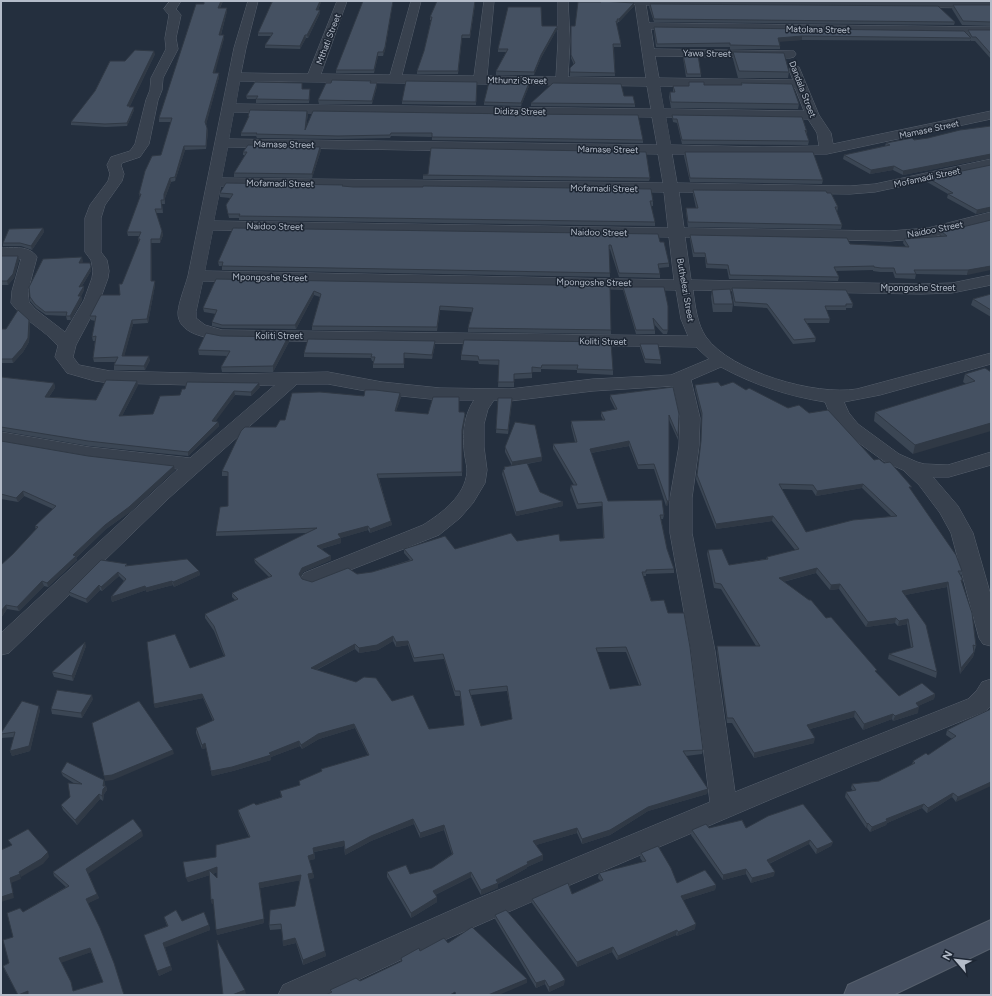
<svg xmlns="http://www.w3.org/2000/svg" width="992" height="996" font-family="Figtree,sans-serif">
	<rect width="100%" height="100%" fill="#242f3e"/>
	<g fill="none" stroke-linecap="round" stroke-linejoin="round">
		<g stroke="#565f6c" stroke-width="1">
			<path id="street" d="M170,1H181L176,9L181,15L176,38L178,49L163,78L162,90L158,100L149,144L140,157L122,163L121,165L124,174L122,181L105,205L101,218V252L107,260L109,271L108,278L100,300L76,345L73,357L79,365L110,371L231,374L328,372L382,382L440,388L510,389L593,379L671,375L709,359L696,347L222,340C207,338 177,334 178,312C179,301 185,287 188,276L234,48L248,1H258L246,48L241,73L308,74L337,1H347L321,74L390,75L411,1H421L402,75L474,76L484,1H494L487,76L556,77L558,41V1H568L570,41L568,77L646,78L635,4H621L616,1L991,2V8L646,5L649,23L991,27V33L651,29L654,49L794,51L796,54L794,57L790,58L655,56L659,78L793,80L789,70L791,67H799L819,115L831,133L833,144L991,111V119L827,154H672L677,183L850,186L875,184L991,159V167L875,192L850,194L679,192L684,228L890,231L928,228L991,212V222L928,238L890,241L685,237L691,280L921,284L952,283L991,275V285L952,293L921,294L693,290C695,305 697,324 706,337C731,372 816,396 857,389L991,353V364L880,395L844,402L849,413L858,424L899,454L917,462L924,464L948,465L991,452V465L949,477H933L958,506L973,533L991,596V646L983,644L979,638L951,533L940,513L919,485L903,470L885,462L844,432L830,414L825,402C788,396 754,385 721,367L691,380L700,418L699,446L692,498V533L715,651L735,792L968,699L977,690L982,682L991,679V706L986,711L774,798L563,888L424,949L326,995H278L283,985L472,901L710,802L691,651L670,533V498L679,446L680,418L673,386L593,391L510,401L494,400L488,409L484,424V447L487,470L485,483L473,503L460,518L439,535L312,585L304,583L301,578L304,573L423,525C442,513 465,496 467,472C467,467 466,462 465,457C462,437 463,417 474,400H440L382,394L328,384H297L169,498L9,653L1,655V633L178,469L89,459L1,444V432L89,447L190,458L275,385L231,386L110,383L95,381L67,373L55,357L58,346C44,329 24,321 11,303L12,291L21,259L1,258V248C14,248 29,245 37,257L28,291L29,302L35,309L65,332L84,300L92,278L93,271L91,260L85,252V218L90,205L108,181L110,174L107,165L111,157L130,151L135,144L146,100L150,90L151,78L166,49L165,38L169,15L164,9ZM240,81L647,86L651,109L236,104ZM660,86L795,88L804,111L664,109ZM234,112L652,117L657,145L229,139ZM666,117L808,119L817,133L819,146L763,147L671,145ZM228,147L658,154L663,183L222,178ZM221,186L664,192L668,228L214,221ZM213,230L669,237L674,280L205,271ZM203,281L676,290L681,319L688,336L222,330L205,325L196,318V312Z"/>
		</g>
		<g stroke="#565f6c" stroke-width="2">
			<polygon id="secondary" points="991,920 991,948 893,995 844,995 848,985"/>
		</g>
		<use href="#street" fill="#38414e" fill-rule="evenodd"/>
		<use href="#secondary" fill="#465061" fill-rule="evenodd"/>
	</g>
	<g fill="#3b4654" fill-rule="evenodd">
		<polygon points="223,1 220,8 227,8 227,11 221,35 224,38 214,73 219,73 219,77 206,124 208,132 206,149 185,150 175,181 171,182 165,198 165,204 162,204 163,213 156,213 163,235 160,243 151,243 152,281 155,285 148,323 133,324 124,356 150,360 145,370 114,370 114,365 115,362 94,362 93,358 95,341 93,341 92,337 95,321 91,320 90,316 120,295 122,284 139,242 138,239 140,236 128,236 127,232 140,197 139,194 161,155 171,122 159,122 159,118 204,4"/>
		<polygon points="393,1 385,50 383,56 378,56 374,73 336,73 336,70"/>
		<polygon points="321,2 318,10 320,10 320,13 308,38 306,38 300,49 265,48 265,45 271,36 258,36 258,33"/>
		<polygon points="634,3 634,6 619,22 618,22 617,24 616,24 621,44 621,47 614,47 615,76 570,76 570,68 574,65 571,58 571,26 575,26"/>
		<polygon points="475,4 470,38 462,38 458,74 417,74 417,71 424,51 431,20 430,20 430,17"/>
		<polygon points="650,4 955,22 954,25 654,22 649,7"/>
		<polygon points="953,5 991,6 991,26 962,25 952,9"/>
		<polygon points="557,26 556,33 556,31 541,58 534,75 496,75 496,71 506,52 498,52 498,49"/>
		<polygon points="654,27 967,34 968,30 991,30 991,59 975,41 971,41 971,40 970,41 802,40 779,41 780,46 780,49 730,49 730,47 656,47 654,31"/>
		<polygon points="733,52 789,72 788,78 738,78 733,59"/>
		<polygon points="155,54 130,106 130,107 134,110 127,126 106,127 71,125 71,122 125,61"/>
		<polygon points="683,55 701,74 701,77 686,77 683,58"/>
		<polygon points="477,82 476,105 402,104 402,101"/>
		<polygon points="689,82 704,85 741,85 741,83 799,104 798,109 671,108 669,97 670,92 673,92 673,86 688,86"/>
		<polygon points="371,83 377,86 372,104 319,104 318,100"/>
		<polygon points="529,86 521,106 484,105 484,102"/>
		<polygon points="302,89 310,93 309,103 256,103 256,99 247,99 246,96"/>
		<polygon points="624,96 635,104 635,107 531,106 531,103"/>
		<polygon points="307,111 308,114 306,127 516,116 643,140 643,143 432,140 432,137 391,136 390,138 338,139 257,138 256,136 241,136 241,133 248,118 248,116"/>
		<polygon points="672,115 802,117 807,132 806,135 809,141 808,145 682,144 677,123 673,122"/>
		<polygon points="990,124 991,124 991,158 903,175 893,170 870,174 843,159 844,155 885,146 886,143 928,138 990,126"/>
		<polygon points="320,147 321,150 312,178 234,177 234,173 245,155 243,155 243,152"/>
		<polygon points="685,152 823,180 822,184 690,182 684,156"/>
		<polygon points="991,165 991,211 976,214 947,198 948,194 927,182 928,178"/>
		<polygon points="423,175 650,178 649,181 423,179"/>
		<polygon points="343,185 343,186 653,201 653,206 651,206 655,222 655,226 239,220 239,218 229,218 226,205 230,198 220,197 220,193"/>
		<polygon points="693,190 827,193 838,207 837,212 842,225 841,229 688,227 686,212 686,208 696,208 693,194"/>
		<polygon points="991,220 967,275 916,274 915,279 895,278 893,272 880,272 873,271 873,270 836,271 839,277 838,281 729,279 727,269 706,268 705,257 693,257 690,239 690,235 850,244 906,247 903,243 904,239 941,236 942,232"/>
		<polygon points="43,228 44,232 32,250 21,246 3,246 3,243"/>
		<polygon points="660,242 669,263 669,267 659,268 660,274 660,278 619,277 610,249 609,249 610,277 222,270 222,266 219,266 218,262"/>
		<polygon points="1,256 18,256 19,260 14,278 8,285 1,285"/>
		<polygon points="83,261 82,263 90,263 91,271 82,286 84,286 84,290 81,296 82,300 71,320 67,320 66,316 46,315 36,308 30,301 30,297"/>
		<polygon points="216,279 610,286 611,334 468,332 468,328 472,312 440,310 437,331 312,330 312,326 320,297 314,295 296,329 222,328 212,326 212,322 216,314 204,312 203,308"/>
		<polygon points="623,287 668,330 667,334 663,334 654,324 655,330 655,334 636,334 623,290"/>
		<polygon points="732,288 853,304 852,308 846,308 846,310 826,310 830,319 829,323 807,323 816,338 815,342 793,344 767,308 734,306 732,292"/>
		<polygon points="712,290 733,304 732,312 713,312 711,297"/>
		<polygon points="991,294 991,317 971,305 973,299"/>
		<polygon points="29,320 30,324 29,342 23,352 13,363 1,363 1,329 6,329"/>
		<polygon points="221,336 289,342 273,372 222,372 221,367 227,356 199,355 198,350"/>
		<polygon points="464,340 613,370 613,375 577,373 577,370 541,369 541,372 532,372 532,378 514,379 514,387 498,387 499,365 479,364 478,361 461,360 461,355"/>
		<polygon points="640,344 661,360 661,364 645,363 640,348"/>
		<polygon points="435,345 432,359 404,358 404,368 373,368 373,361 372,361 371,358 304,357 304,353"/>
		<polygon points="991,372 913,454 874,421 875,412 966,384 963,382 965,374"/>
		<polygon points="1,377 54,383 55,388 49,397 96,400 137,381 138,385 122,416 153,414 180,395 260,387 251,396 235,395 215,421 218,422 219,426 188,456 89,446 1,431"/>
		<path d="M695,385L721,386L746,390L788,408L809,413L874,460L911,490L962,571L961,576L963,580L962,582L976,646L973,657L960,674L947,587L905,595L937,672L936,678L888,659L889,654L911,648L907,624L898,626L895,623L866,627L839,589L830,590L816,573L783,582L826,618L877,673L899,696L935,694L934,699L918,706V713L893,721L892,719L863,730L854,717L810,729L814,743L754,758L732,723H727L717,652V646H756L721,589L714,588L707,554L708,550L729,565L766,559L767,557L795,550L772,521L716,529L696,479L701,445L702,418L695,389ZM862,488L891,516L806,532L782,489L812,490L816,496Z"/>
		<path d="M673,387L678,436V440L669,420L668,505L666,506L654,469H638L629,446L591,453L608,501L664,515L663,519H661L667,549L674,569V573L646,574V576H643L703,750L702,754L686,756L708,789L707,794L648,811L610,835L582,844L577,833L536,845L543,855V860L527,867V868L498,884V888L481,895L471,877L435,895L437,902L411,918L387,877V872L410,874L432,868L452,854L444,830L420,838L414,824L371,841L345,855L344,846L314,852L315,859L309,860L313,873L314,878L309,879L326,956L303,965L296,943L283,946L282,929L270,930L269,925L295,906L300,880L260,888L264,923L217,935L214,904H212L211,900L210,875L188,882L183,862L216,857L249,837L239,815L238,810L281,797L280,791L300,785L299,781L322,771L321,769L368,755L355,728L319,739L302,749L300,746L271,757V760L233,771L212,776L206,748L202,749L196,733V728L213,721L203,698L155,708L154,704L190,668L224,656L214,631L205,618V614L236,601L232,597V593L269,577L255,563L254,559L307,533L216,536V532L228,506V476H222V471L276,427L285,420L364,396L400,393L401,397L396,411L428,414L459,412L465,414V418L462,435V476L379,478L392,525L370,533L368,530L340,538L341,543L321,549L331,560L303,572L301,577L302,579L312,582L372,572L410,560L404,553V549H455L517,541H560L603,538L602,506L577,509L570,490L571,485H574L553,449V444L575,442L571,426V421L603,420L601,416V412L615,409L610,399V395ZM393,641L396,647L408,645L414,662L444,659L455,696H460L464,725L429,729L392,701L317,670L355,649L359,653L378,650ZM597,652H626L639,685L610,689ZM507,691L512,719L481,726L471,695ZM217,872V878L213,874Z"/>
		<polygon points="498,398 512,398 508,434 496,433"/>
		<polygon points="1,441 175,470 130,512 106,529 76,558 77,560 48,587 44,586 19,611 7,609 1,618 1,565 13,554 36,530 35,526 53,509 24,496 18,502 1,499"/>
		<polygon points="505,447 542,457 542,461 527,464 540,492 563,506 516,516 502,474 503,470 504,470 504,467 512,466 505,452"/>
		<polygon points="127,564 127,566 199,571 200,575 174,587 173,585 146,592 146,590 112,602 111,597 124,581 119,576 102,591 100,590 87,603 70,596 69,592"/>
		<polygon points="86,646 73,681 54,677 52,672"/>
		<polygon points="93,699 82,718 52,714 51,709"/>
		<polygon points="991,709 956,802 952,797 927,813 922,808 887,823 886,825 870,832 867,828 866,828 845,797 846,792 853,791 851,788 852,784 879,781 912,765 913,761 928,755 952,739 946,735 947,730"/>
		<polygon points="40,710 30,751 12,756 10,751 14,737 2,738 1,733"/>
		<polygon points="61,772 104,780 105,786 106,786 107,790 104,794 103,801 100,799 77,825 63,810 61,805 70,797 75,784 63,776"/>
		<polygon points="709,828 746,828 833,842 831,846 816,854 809,844 769,864 774,876 751,883 746,874 723,880 691,835 692,830"/>
		<path d="M143,836L88,873L97,894L99,898L88,903L124,995H18L5,971L3,966L9,963L13,937L23,912L66,887L54,876L53,872ZM91,952L103,982L73,991L61,962Z"/>
		<polygon points="641,853 677,883 716,885 715,890 683,900 695,929 677,936 676,935 617,960 612,952 577,967 532,903 532,899 572,894 601,881 598,878 599,873 643,862 640,858"/>
		<polygon points="495,915 564,985 549,992 545,984 536,988 495,919"/>
		<polygon points="164,917 182,921 209,925 210,930 165,947 172,970 159,976 144,935 167,926"/>
	</g>
	<g fill="#303945">
		<polygon points="221,1 223,1 218,11 218,8"/>
		<polygon points="320,1 321,1 321,2 317,13 316,10"/>
		<polygon points="393,1 385,50 383,56 383,52"/>
		<polygon points="475,1 475,4 470,38 470,35"/>
		<polygon points="634,3 634,6 619,22 619,19"/>
		<polygon points="227,8 227,11 220,38 219,35"/>
		<polygon points="320,10 320,13 308,38 307,35"/>
		<polygon points="556,28 556,31 541,58 534,75 534,72 541,55"/>
		<polygon points="224,35 224,38 214,77 213,73"/>
		<polygon points="305,35 306,38 300,49 300,46"/>
		<polygon points="802,36 802,40 778,42 778,38"/>
		<polygon points="154,51 155,54 130,106 130,109 127,106"/>
		<polygon points="378,52 378,56 374,73 374,70"/>
		<polygon points="219,73 219,77 206,125 205,122"/>
		<polygon points="377,83 377,86 372,104 372,101"/>
		<polygon points="529,83 529,86 521,106 521,103"/>
		<polygon points="134,107 134,110 127,126 127,123"/>
		<polygon points="307,111 308,114 305,133 305,130"/>
		<polygon points="207,128 208,132 206,149 206,146"/>
		<polygon points="184,146 185,150 175,181 175,177"/>
		<polygon points="320,147 321,150 312,178 312,174"/>
		<polygon points="991,154 991,158 903,175 903,171"/>
		<polygon points="894,166 893,170 870,174 871,170"/>
		<polygon points="170,178 171,182 165,198 165,204 164,194"/>
		<polygon points="991,207 991,211 976,214 977,210"/>
		<polygon points="43,228 44,232 32,250 31,246"/>
		<polygon points="162,231 163,235 160,243 160,239"/>
		<polygon points="151,239 151,243 152,285 151,281"/>
		<polygon points="18,256 19,260 14,278 8,285 7,281"/>
		<polygon points="82,257 83,261 80,267 79,263"/>
		<polygon points="991,266 991,270 967,275 968,270"/>
		<polygon points="91,267 91,271 79,291 79,287"/>
		<polygon points="155,281 155,285 148,323 147,319"/>
		<polygon points="84,286 84,290 79,300 78,296"/>
		<polygon points="314,291 314,295 296,329 295,325"/>
		<polygon points="81,296 82,300 71,320 70,316"/>
		<polygon points="440,306 440,310 437,331 437,327"/>
		<polygon points="29,320 30,324 29,342 23,352 13,363 12,359"/>
		<polygon points="132,320 133,324 123,361 122,356"/>
		<polygon points="288,337 289,342 273,372 273,366"/>
		<polygon points="435,341 435,345 432,359 432,355"/>
		<polygon points="149,356 150,360 145,370 144,366"/>
		<polygon points="137,381 138,385 120,420 119,416"/>
		<polygon points="54,383 55,388 46,401 45,397"/>
		<polygon points="259,383 260,387 251,396 251,392"/>
		<polygon points="234,391 235,395 213,425 212,421"/>
		<polygon points="400,393 401,397 395,415 395,411"/>
		<polygon points="512,398 512,402 508,434 508,430"/>
		<polygon points="465,414 465,418 462,435 462,476 462,430"/>
		<polygon points="218,422 219,426 188,456 188,452"/>
		<polygon points="991,423 991,431 913,454 915,445"/>
		<polygon points="629,441 629,446 590,453 590,449"/>
		<polygon points="542,457 542,461 512,466 512,462"/>
		<polygon points="174,466 175,470 130,512 106,529 76,558 77,560 48,587 47,583 73,555 105,525"/>
		<polygon points="863,484 862,488 816,496 817,491"/>
		<polygon points="23,491 24,496 18,502 16,498"/>
		<polygon points="667,501 669,501 668,505 666,506"/>
		<polygon points="563,502 563,506 516,516 516,512"/>
		<polygon points="773,516 772,521 716,529 716,524"/>
		<polygon points="391,521 392,525 370,533 370,529"/>
		<polygon points="368,526 368,530 338,539 338,534"/>
		<polygon points="341,538 341,543 317,550 317,546"/>
		<polygon points="331,556 331,560 303,572 300,579 299,574 302,568"/>
		<polygon points="817,568 816,573 778,583 779,578"/>
		<polygon points="199,571 200,575 174,587 173,582"/>
		<polygon points="118,572 119,576 102,591 101,587"/>
		<polygon points="42,581 44,586 19,611 17,607"/>
		<polygon points="172,581 173,585 146,592 146,590 112,602 111,597 145,586"/>
		<polygon points="948,582 947,587 900,596 902,591"/>
		<polygon points="840,584 839,589 830,590 831,585"/>
		<polygon points="99,585 100,590 87,603 86,599"/>
		<polygon points="6,605 7,609 1,618 1,611"/>
		<polygon points="896,618 895,623 866,627 868,622"/>
		<polygon points="908,619 907,624 898,626 899,621"/>
		<polygon points="393,636 393,641 378,650 359,653 359,648"/>
		<polygon points="408,641 408,645 396,647 396,642"/>
		<polygon points="85,642 86,646 73,681 72,676"/>
		<polygon points="355,644 355,649 312,672 311,668"/>
		<polygon points="974,652 973,657 960,674 961,668"/>
		<polygon points="202,694 203,698 155,708 154,704"/>
		<polygon points="935,694 934,699 914,708 916,703"/>
		<polygon points="92,695 93,699 82,718 81,713"/>
		<polygon points="39,706 40,710 30,751 12,756 10,751"/>
		<polygon points="919,707 918,713 893,721 895,716"/>
		<polygon points="855,711 854,717 806,730 807,725"/>
		<polygon points="893,714 892,719 863,730 864,724"/>
		<polygon points="354,724 355,728 319,739 302,749 301,745 318,734"/>
		<polygon points="815,738 814,743 754,758 754,753"/>
		<polygon points="299,741 300,746 271,757 271,760 233,771 212,776 211,771 269,753"/>
		<polygon points="205,743 206,748 202,749 202,745"/>
		<polygon points="173,750 174,754 113,780 105,781 104,776"/>
		<polygon points="104,780 105,785 105,787 106,786 107,790 104,794 103,801 102,796"/>
		<polygon points="991,782 991,786 956,802 958,797"/>
		<polygon points="708,789 707,794 648,811 610,835 582,844 582,839 648,807"/>
		<polygon points="953,793 952,797 927,813 928,808"/>
		<polygon points="99,794 100,799 77,825 75,820"/>
		<polygon points="924,804 922,808 887,823 886,825 870,832 872,827 886,819"/>
		<polygon points="413,819 414,824 371,841 345,855 345,850 371,836"/>
		<polygon points="868,823 867,828 866,828 867,824"/>
		<polygon points="444,825 444,830 420,838 420,833"/>
		<polygon points="577,828 577,833 533,846 533,841"/>
		<polygon points="142,831 143,836 88,874 86,869"/>
		<polygon points="810,840 809,844 766,865 767,860"/>
		<polygon points="344,841 344,846 313,852 313,848"/>
		<polygon points="833,842 831,846 816,854 817,849"/>
		<polygon points="48,852 49,857 43,864 21,877 19,872"/>
		<polygon points="314,854 315,859 308,861 308,856"/>
		<polygon points="543,855 543,860 527,867 527,868 498,884 498,888 481,895 481,890 496,880 527,862"/>
		<polygon points="217,867 218,872 210,875 209,870"/>
		<polygon points="746,869 746,874 723,880 723,875"/>
		<polygon points="209,870 210,875 188,882 186,878"/>
		<polygon points="471,872 471,877 433,896 433,891"/>
		<polygon points="775,872 774,876 751,883 752,878"/>
		<polygon points="313,873 314,878 309,879 308,874"/>
		<polygon points="20,874 21,879 11,883 14,898 1,902 1,897 10,878"/>
		<polygon points="301,875 302,880 260,888 264,923 217,935 216,930 259,883"/>
		<polygon points="716,885 715,890 680,901 681,896"/>
		<polygon points="97,894 99,898 87,904 86,899"/>
		<polygon points="437,897 437,902 411,918 411,913"/>
		<polygon points="213,899 214,904 212,904 211,900"/>
		<polygon points="696,924 695,929 677,936 678,932"/>
		<polygon points="209,925 210,930 164,948 163,943"/>
		<polygon points="677,930 676,935 617,960 618,956"/>
		<polygon points="295,938 296,943 283,946 283,941"/>
		<polygon points="613,947 612,952 577,967 577,962"/>
		<polygon points="90,948 91,952 61,963 59,958"/>
		<polygon points="325,951 326,956 303,965 303,960"/>
		<polygon points="171,966 172,970 159,976 157,971"/>
		<polygon points="527,979 527,983 499,995 488,995"/>
		<polygon points="545,980 545,984 536,988 536,983"/>
		<polygon points="565,980 564,985 549,992 549,987"/>
		<polygon points="245,990 246,994 245,995 232,995"/>
		<polygon points="28,991 29,995 18,995"/>
	</g>
	<g fill="#455162" stroke="#303945" fill-rule="evenodd">
		<polygon points="204,1 221,1 218,8 227,8 219,35 224,35 213,73 219,73 205,122 207,128 206,146 184,146 175,177 170,178 164,194 164,200 161,200 162,209 155,209 162,231 160,239 151,239 151,281 155,281 147,319 132,320 122,356 149,356 144,366 114,365 118,357 93,358 96,336 92,337 96,316 90,316 101,295 120,295 119,284 122,284 140,239 138,239 141,232 127,232 141,194 139,194 145,171 152,156 161,155 172,118 159,118 196,4 204,4"/>
		<polygon points="274,1 320,1 316,10 320,10 307,35 305,35 300,46 265,45 273,33 258,33 272,2"/>
		<polygon points="363,1 393,1 385,47 383,52 378,52 374,70 336,70"/>
		<polygon points="437,1 475,1 470,35 462,35 458,71 417,71 424,51 432,17 430,17"/>
		<polygon points="601,1 634,3 619,19 617,19 618,21 616,21 621,44 613,44 615,73 570,72 570,68 575,63 571,55 571,26 575,26 578,2 601,2"/>
		<polygon points="650,4 938,6 955,22 654,19"/>
		<polygon points="953,5 990,5 991,6 991,22 963,21"/>
		<polygon points="508,7 541,7 542,26 557,26 557,30 556,28 541,55 534,72 496,71 508,49 498,49"/>
		<polygon points="654,27 964,31 971,38 802,36 778,38 780,46 730,45 730,43 657,44"/>
		<polygon points="968,30 991,30 991,54 976,37 972,37"/>
		<polygon points="135,50 154,51 127,106 130,106 129,107 134,107 127,123 105,124 71,122 95,91 110,61 125,61"/>
		<polygon points="733,52 784,53 789,72 739,71"/>
		<polygon points="683,55 698,55 701,74 687,74"/>
		<polygon points="332,80 371,81 370,83 377,83 372,101 318,100 326,83 331,83"/>
		<polygon points="406,81 477,82 476,102 402,101"/>
		<polygon points="255,82 302,83 302,89 310,89 309,100 256,99 258,96 246,96"/>
		<polygon points="489,82 529,83 521,103 484,102"/>
		<polygon points="689,82 704,82 704,85 742,85 741,83 792,84 799,104 671,102 670,92 675,92 673,86 689,86"/>
		<polygon points="553,83 621,84 624,96 633,96 635,104 531,103"/>
		<polygon points="250,110 307,111 305,130 313,111 516,114 515,117 519,114 638,115 643,140 432,137 432,133 391,133 390,135 338,136 256,134 257,133 241,133 249,116 248,116"/>
		<polygon points="672,115 802,117 807,132 805,130 809,141 682,140 677,119 673,119"/>
		<polygon points="991,126 991,154 903,171 894,166 871,170 844,155 890,145 886,143 912,138 914,140 928,138 960,130"/>
		<polygon points="248,145 320,147 312,174 234,173 247,152 243,152"/>
		<polygon points="431,148 646,152 650,178 423,175 428,174"/>
		<polygon points="685,152 813,152 823,180 690,178"/>
		<polygon points="991,165 991,207 977,210 948,194 953,193 928,178"/>
		<polygon points="226,183 343,185 342,186 353,187 423,187 423,186 651,189 653,201 650,201 655,222 239,216 240,214 228,214 226,205 233,194 220,193"/>
		<polygon points="693,190 826,191 827,193 831,193 838,207 835,207 842,225 688,222 686,208 698,208"/>
		<polygon points="991,220 991,266 968,270 914,270 916,274 896,274 894,268 881,268 874,267 874,266 834,267 839,277 730,275 728,265 707,264 705,253 694,253 690,235 847,238 850,244 909,247 904,239 947,236 942,232"/>
		<polygon points="43,228 31,246 20,243 3,243 9,229"/>
		<polygon points="233,228 658,234 660,242 664,242 669,263 658,264 660,274 619,273 611,245 609,245 610,273 222,266 223,262 218,262"/>
		<polygon points="1,256 18,256 13,274 7,281 1,281"/>
		<polygon points="82,257 79,263 90,263 91,267 79,287 84,286 78,296 81,296 70,316 66,316 67,312 45,312 35,304 30,297 29,287 43,259"/>
		<polygon points="216,279 610,286 611,330 468,328 473,308 440,306 437,327 312,326 321,294 314,291 295,325 222,325 212,322 217,310 203,308"/>
		<polygon points="623,287 664,287 668,306 668,330 663,330 653,318 655,330 636,330"/>
		<polygon points="732,288 846,290 853,304 846,304 846,306 825,306 830,319 804,319 816,338 794,340 767,304 735,302"/>
		<polygon points="730,289 733,304 714,304 712,290"/>
		<polygon points="991,294 991,310 973,299"/>
		<polygon points="18,310 29,320 28,338 22,348 12,359 1,359 1,329 6,329"/>
		<polygon points="206,333 221,336 288,337 273,366 221,367 230,351 198,350"/>
		<polygon points="308,339 435,341 432,355 404,353 404,364 373,364 375,357 371,357 372,354 304,353"/>
		<polygon points="464,340 611,342 613,370 577,369 578,365 542,365 541,368 532,367 532,373 514,374 514,382 498,382 499,360 479,360 478,356 461,355"/>
		<polygon points="640,344 658,344 661,360 645,359"/>
		<polygon points="985,368 991,372 991,423 915,445 875,412 975,381 965,374"/>
		<polygon points="1,377 54,383 45,397 96,400 106,380 137,381 119,416 153,414 160,396 180,395 182,389 185,389 187,382 259,383 251,392 234,391 212,421 218,422 188,452 88,441 1,427"/>
		<path d="M718,382L721,386L733,382L746,390L749,388L788,408L799,405L809,413L828,410L874,460L879,459L884,463L890,462L912,487H909L956,555L962,571H958L963,580H961L972,613L976,646L973,645L974,652L961,668L948,582L902,591L926,625L937,672L889,654L913,647L908,619L899,621L896,618L868,622L840,584L831,585L817,568L779,578L809,600H811L826,618L831,617L877,670L875,671L899,696L922,683L935,694L916,703L919,707L895,716L893,714L864,724L855,711L807,725L815,738L754,753L733,718H727L717,646H760L721,584L715,583L708,550L722,549L729,565L768,559L767,557L799,549L773,516L716,524L697,475L701,441L702,413L695,385ZM779,484L813,485L817,491L863,484L897,516L853,520L806,532Z"/>
		<path d="M673,387L679,414L678,436L669,415V501H667L654,464L638,465L629,441L590,449L608,501L662,500L664,515H660L667,549L674,569L646,570V572H642L651,601L664,600L668,613H684L690,647L703,750L683,751L708,789L648,807L610,830L582,839L577,828L533,841L543,855L527,862L528,864L496,880L498,883L481,890L471,872L433,891L437,897L411,913L387,872L406,865L410,874L432,868L453,854L444,825L420,833L413,819L371,836L345,850L344,841L313,848L314,854L308,856L313,873L308,874L325,951L303,960L295,938L283,941L281,924L269,925L270,910L295,906L301,875L259,883L264,919L216,930L213,899L211,900L209,870L186,878L183,862L216,857V845L250,837L238,810L254,803L256,805L282,797L280,791L300,785L299,781L322,771L321,769L369,755L354,724L318,734L301,745L299,741L269,753L271,755L232,767L211,771L205,743L202,745L196,728L214,720L202,694L154,704L147,642L175,634L190,668L225,656L214,626L205,614L238,599L232,593L272,576L254,559L317,528L216,532L220,507L228,506V472L222,471L241,431L245,427H276L280,420H285L292,393L320,392L364,396L365,390H375L400,393L395,411L428,414L433,397H459V412H464L465,414L462,430V472L377,474L391,521L370,529L368,526L338,534L341,538L317,546L331,556L302,568L299,574L302,579L312,582L348,568L357,574L372,572L413,560L404,549L445,536L455,549L511,533L517,541L559,534L560,541L604,538L602,502L578,504L571,485H577L553,444L577,442L571,421L605,420L601,412L617,409L610,395ZM393,636L396,642L408,641L414,658L443,654L455,691H460L464,725L429,729L413,695L392,701L376,678L364,677L356,682L311,668L355,644L359,648L377,645ZM626,647L641,685L610,689L596,648ZM507,686L512,719L481,726L469,690ZM217,867V878L209,870Z"/>
		<polygon points="498,398 512,398 508,430 496,429"/>
		<polygon points="515,422 535,425 542,457 512,462 505,447"/>
		<polygon points="1,441 88,456 174,466 129,507 105,525 73,555 76,556 47,583 42,581 17,607 6,605 1,611 1,565 13,554 38,527 35,526 56,506 23,491 16,498 1,494"/>
		<polygon points="527,463 540,492 563,502 516,512 503,470 505,469 504,467"/>
		<polygon points="187,559 199,571 173,582 172,581 146,588 145,586 111,597 126,579 118,572 101,587 99,585 86,599 69,592 101,560 127,564 125,566"/>
		<polygon points="85,642 72,676 52,672"/>
		<polygon points="57,690 92,695 81,713 51,709"/>
		<polygon points="22,701 39,706 29,746 10,751 15,732 1,734 1,733"/>
		<polygon points="139,701 173,750 112,775 104,776 92,723"/>
		<polygon points="991,709 991,782 958,797 953,793 928,808 924,804 886,819 887,821 872,827 868,823 867,824 846,792 856,790 852,784 879,781 915,763 913,761 926,753 928,755 956,736 947,730 965,721"/>
		<polygon points="67,762 104,780 103,786 106,786 103,789 102,796 99,794 75,820 61,805 70,797 68,783 82,784 61,772"/>
		<polygon points="803,804 833,842 817,849 810,840 767,860 775,872 752,878 746,869 723,875 692,830 706,824 709,828 742,820 746,828 768,816"/>
		<path d="M133,819L142,831L86,869L97,894L86,899L100,928L114,963L124,995H28V991L18,995L3,966L9,963L3,940L13,937L7,913L20,908L23,912L69,886L53,872ZM90,948L103,982L73,991L71,982L59,958Z"/>
		<polygon points="28,829 48,852 41,859 19,872 20,874 10,878 13,893 1,897 1,850 12,845 8,840"/>
		<polygon points="658,846 671,868 677,883 705,870 716,885 681,896 696,924 678,932 677,930 618,956 613,947 577,962 532,899 568,883 572,894 603,880 599,873 646,861 641,853"/>
		<polygon points="176,910 182,921 204,912 209,925 163,943 171,966 157,971 144,935 168,926 164,917"/>
		<polygon points="506,910 560,972 565,980 549,987 545,980 536,983 495,915"/>
		<polygon points="472,927 527,979 488,995 456,995 455,992 450,995 326,995 332,992 330,990 356,978 360,981 402,961 401,958 419,948 420,951 444,938 448,943"/>
		<polygon points="217,940 245,990 232,995 223,995"/>
	</g>
	<g text-anchor="middle" dominant-baseline="central" stroke-width="3" stroke-linejoin="round" paint-order="stroke">
		<g font-size="9" fill="#b4bcc9" stroke="#1d2633">
			<text transform="translate(818 29) rotate(1)">Matolana Street</text>
			<text transform="translate(328 39) rotate(-69)">Mthati Street</text>
			<text transform="translate(707 53) rotate(1)">Yawa Street</text>
			<text transform="translate(517 80) rotate(1)">Mthunzi Street</text>
			<text transform="translate(803 89) rotate(69)">Dandala Street</text>
			<text transform="translate(520 111) rotate(1)">Didiza Street</text>
			<text transform="translate(929 129) rotate(-12)">Mamase Street</text>
			<text transform="translate(284 144) rotate(1)">Mamase Street</text>
			<text transform="translate(608 149) rotate(1)">Mamase Street</text>
			<text transform="translate(927 177) rotate(-12)">Mofamadi Street</text>
			<text transform="translate(280 183) rotate(1)">Mofamadi Street</text>
			<text transform="translate(604 188) rotate(1)">Mofamadi Street</text>
			<text transform="translate(275 226) rotate(1)">Naidoo Street</text>
			<text transform="translate(935 229) rotate(-11)">Naidoo Street</text>
			<text transform="translate(599 232) rotate(1)">Naidoo Street</text>
			<text transform="translate(270 277) rotate(1)">Mpongoshe Street</text>
			<text transform="translate(594 282) rotate(1)">Mpongoshe Street</text>
			<text x="918" y="287">Mpongoshe Street</text>
			<text transform="translate(686 290) rotate(80)">Buthelezi Street</text>
			<text x="279" y="335">Koliti Street</text>
			<text transform="translate(603 341) rotate(1)">Koliti Street</text>
		</g>
	</g>
	<rect width="992" height="996" fill="none" stroke="#b4bcc9" stroke-width="4"/>
	<g transform="translate(956 960) rotate(298)" stroke="#1d2633" stroke-width="3" paint-order="stroke">
	<path d="M0-3L7 15L0 10L-7 15Z" fill="#b4bcc9"/>
	<text y="-6" font-size="11" font-weight="bold" text-anchor="middle" fill="#b4bcc9">N</text>
	</g>
</svg>
